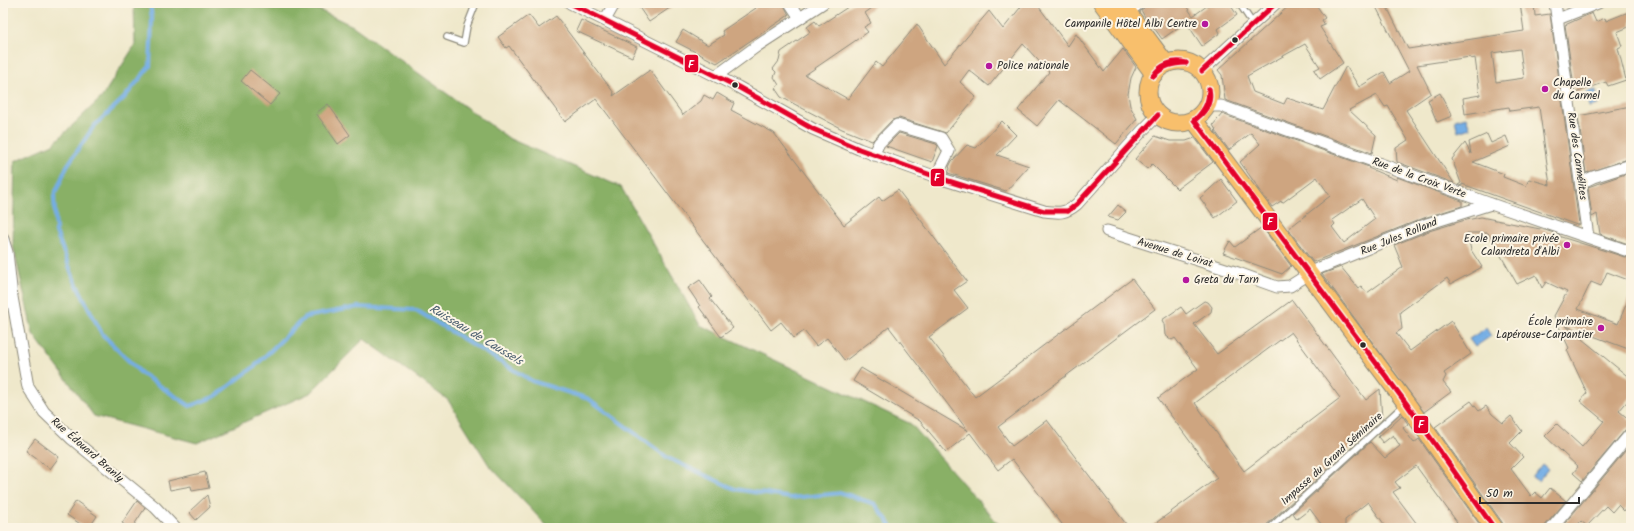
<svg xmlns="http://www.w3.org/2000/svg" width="1634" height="531" font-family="Kalam,sans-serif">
	<rect width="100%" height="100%" fill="#fcf5e5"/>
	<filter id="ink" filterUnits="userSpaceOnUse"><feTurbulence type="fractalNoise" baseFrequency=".025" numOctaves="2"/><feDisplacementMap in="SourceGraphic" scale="8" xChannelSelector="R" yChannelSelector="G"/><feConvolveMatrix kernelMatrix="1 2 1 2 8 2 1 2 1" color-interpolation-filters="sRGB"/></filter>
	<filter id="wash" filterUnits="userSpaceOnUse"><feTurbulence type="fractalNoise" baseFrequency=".012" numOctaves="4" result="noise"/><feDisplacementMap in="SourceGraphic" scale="16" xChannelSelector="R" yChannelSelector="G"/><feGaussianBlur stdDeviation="0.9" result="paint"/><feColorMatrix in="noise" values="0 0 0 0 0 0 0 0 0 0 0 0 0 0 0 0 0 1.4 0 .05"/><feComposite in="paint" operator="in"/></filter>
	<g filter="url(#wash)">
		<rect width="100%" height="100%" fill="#efe8cb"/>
		<polygon fill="#89b066" stroke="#5a6e48" points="134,3 304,3 353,26 510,139 621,187 700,325 911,424 1002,528 549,528 489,465 448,400 364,339 310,393 197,443 94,416 33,334 13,245 15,161 53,144 102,97 135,45"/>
		<g fill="#75aee5" stroke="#506c88">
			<polygon points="1596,90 1598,105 1589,107 1586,92"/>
			<polygon points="1466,117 1470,128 1458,132 1455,120"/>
			<polygon points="1486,328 1491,336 1475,347 1469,339"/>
			<polygon points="1542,464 1548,469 1538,481 1532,477"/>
		</g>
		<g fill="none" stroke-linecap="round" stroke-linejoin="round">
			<polyline stroke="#75aee5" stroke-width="4" points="150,3 152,19 150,66 124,98 94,126 67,166 54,196 56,232 74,279 102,334 142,374 190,406 216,396 254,367 305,317 358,307 416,310 532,381 589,399 668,458 735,489 791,498 842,493 875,504 893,528"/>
		</g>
		<g id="blocks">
			<g fill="#cea580" fill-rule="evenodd">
				<polygon points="636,3 677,3 649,22"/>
				<polygon points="752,3 783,3 789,15 717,63 676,42 683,30 708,45 724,35 722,31 756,8"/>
				<polygon points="854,3 879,3 865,13 871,23 864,27 868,32 805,75 848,99 876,62 882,67 917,24 944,64 989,11 1003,29 1024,3 1036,3 1068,46 1076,34 1104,72 1123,49 1136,67 1131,78 1128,94 1130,106 1137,119 1116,144 1059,100 1037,126 1018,110 1049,72 1023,44 989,86 969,70 960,82 976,97 946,133 899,118 892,120 872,141 842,129 781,97 775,88 779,85 774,77 776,72 773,69 779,61 781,52 810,32 807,27 815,21 819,26"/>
				<polygon points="1149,3 1184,3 1193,16 1211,3 1229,3 1237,15 1218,29 1220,33 1202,46 1186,22 1162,39 1152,25 1150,26 1141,10"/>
				<path d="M1292,3H1315L1325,18L1322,20L1325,25L1320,27L1343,63L1320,79L1314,70L1320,67L1305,44L1247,76L1253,92L1284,104L1287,98L1323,110L1346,66L1359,87L1384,72L1390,83L1409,71L1374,3H1385L1408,49L1524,31L1520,3H1534L1535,16L1550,14L1579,224L1577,225L1462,184V186L1458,185L1461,183L1452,159L1465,143L1471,154L1469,142L1487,134L1491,143L1506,136L1510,146L1473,162L1504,174L1503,177L1526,186L1529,179L1550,185L1539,107L1510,111L1509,107L1465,114L1463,98L1480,95L1475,58L1471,59L1470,57L1417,65L1431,93L1406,110L1454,183L1397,162L1396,148L1408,140L1388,106L1385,107L1377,95L1349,110L1376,135L1372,153L1225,100L1222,75L1218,70ZM1520,49L1524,78L1496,82L1492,53Z"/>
				<polygon points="1631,11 1631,26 1617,32 1622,46 1618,48 1626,80 1608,86 1606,82 1575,93 1565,25 1592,13 1596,22 1605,18 1606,21"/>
				<polygon points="529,15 539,28 556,16 614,93 613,96 650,70 683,115 701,101 704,95 713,100 717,93 734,103 731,110 774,133 844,225 879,197 882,201 898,190 967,281 954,290 968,308 929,337 975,397 1132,279 1155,309 998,427 1012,446 1047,420 1129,528 1065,528 1012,459 998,470 970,433 946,452 920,421 853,381 861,368 968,431 889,327 845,361 827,338 816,346 804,331 794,338 781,322 771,330 596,99 565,122 509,46 506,48 498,37"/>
				<polygon points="581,20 637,47 632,57 576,31"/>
				<polygon points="250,70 280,94 270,105 241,81"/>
				<polygon points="1440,93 1452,116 1437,122 1428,100"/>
				<polygon points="328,104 350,135 338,144 316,113"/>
				<polygon points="1631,106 1631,158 1586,173 1578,116"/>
				<path d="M1222,114L1369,167L1368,168L1397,180V177L1462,201V206L1424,218L1313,262L1288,229L1330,196L1317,177L1282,203L1281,201L1272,207L1240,162L1260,144L1251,133L1229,150L1215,131L1216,130L1213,125ZM1362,199L1375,219L1344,243L1332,227L1335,224L1332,220Z"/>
				<polygon points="1002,121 1016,135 997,155 1029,166 1006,191 948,173 950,168 949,167 952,161 967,145 976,148"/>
				<polygon points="899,133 936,144 938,146 932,162 886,146"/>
				<polygon points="1155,136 1170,141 1186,141 1195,138 1213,162 1177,189 1152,164 1147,169 1135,159"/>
				<polygon points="1631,172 1631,245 1600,234 1597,214 1592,217 1588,187"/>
				<polygon points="1221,179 1237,201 1215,218 1200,198"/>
				<polygon points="1118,205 1126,212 1118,220 1108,217"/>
				<polygon points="1481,217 1545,230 1560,235 1558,236 1631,259 1631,281 1607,272 1601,286 1591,282 1578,309 1618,324 1631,293 1631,350 1566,326 1631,379 1631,397 1619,411 1631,421 1631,426 1626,429 1582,481 1573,473 1578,467 1545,436 1557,424 1582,447 1604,421 1580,401 1587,393 1567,350 1569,348 1554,316 1567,292 1546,282 1542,288 1536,275 1517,284 1488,233 1467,233 1471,250 1482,267 1451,284 1447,278 1400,312 1402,329 1396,333 1410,351 1451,321 1471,354 1444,373 1446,376 1443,382 1451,392 1424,412 1322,274 1341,267 1358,288 1361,286 1367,293 1403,267 1394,245 1429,231 1462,221"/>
				<polygon points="1262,227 1291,266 1282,274 1223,253 1230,241 1235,247"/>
				<polygon points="700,280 712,297 710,299 733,328 721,337 699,307 700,306 688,288"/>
				<path d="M1292,300L1366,400L1380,389L1382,420L1263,528H1149L1217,478L1158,398L1198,369L1175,338L1172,340L1165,335L1164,324L1162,320L1181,307L1186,314L1204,301L1208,302L1212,307L1211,312L1194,324L1217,354ZM1291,332L1340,398L1244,471L1195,403Z"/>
				<polygon points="1471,401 1479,411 1486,406 1492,414 1503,423 1511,416 1522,431 1510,443 1523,457 1511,469 1531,496 1535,492 1542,498 1550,488 1566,501 1543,528 1504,528 1502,522 1435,427"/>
				<polygon points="1402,415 1408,424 1403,428 1414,443 1419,439 1482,528 1449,528 1457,522 1416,466 1395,482 1400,488 1393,492 1420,528 1387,528 1368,502 1345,520 1345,528 1324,528 1310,509 1297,519 1293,513 1370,442 1385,458 1400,446 1393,435 1383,443 1378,437"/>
				<polygon points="35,439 59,457 50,469 26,451"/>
				<polygon points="1631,444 1631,502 1624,511 1618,505 1612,512 1606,506 1587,526 1581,521 1575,528 1561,528"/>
				<polygon points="205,472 209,488 192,491 191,486 170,490 168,481"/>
				<polygon points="207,495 210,507 196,520 189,512"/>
				<polygon points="76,501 97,516 89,528 86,528 67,515"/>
				<polygon points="137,501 145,508 132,528 129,528 122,523"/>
			</g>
		</g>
	</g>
	<g filter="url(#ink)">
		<use href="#blocks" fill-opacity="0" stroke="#8d8a7b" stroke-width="1"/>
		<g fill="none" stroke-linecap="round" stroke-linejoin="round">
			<g stroke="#8d8a7b" stroke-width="8">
				<g id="service">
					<polyline points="1239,3 1253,24"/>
					<polyline points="1130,14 1144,3"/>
					<polyline points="447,37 464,43 467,26 476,3"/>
					<polyline points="1270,528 1404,405"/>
				</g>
			</g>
			<g stroke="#8d8a7b" stroke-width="13">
				<g id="minor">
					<path d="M570,3L738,87L813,129L859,149L942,179L1044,211C1059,213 1065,214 1077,204L1142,131L1158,115"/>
					<polyline points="790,3 800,18"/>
					<polyline points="1555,3 1588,237"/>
					<polyline points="1558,19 1598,3"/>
					<polyline points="605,20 613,6 617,3"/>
					<polyline points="1202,71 1276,3"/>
					<polyline points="716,76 757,46 823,3"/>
					<polyline points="1207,106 1221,106 1491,204 1631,252"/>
					<polyline points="873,155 879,143 897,125 941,138 949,151 936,177"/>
					<polyline points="1581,183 1593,177 1631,165"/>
					<polyline points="1107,231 1238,273 1277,287 1290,286 1317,269 1427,224 1491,204"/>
					<polyline points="3,239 7,252 12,297 28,387 44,412 72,439 155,507 175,528"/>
					<polyline points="1552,528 1631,433"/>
				</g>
			</g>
			<g stroke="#8d8a7b" stroke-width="19">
				<g id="primary">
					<polyline points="1102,3 1154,74"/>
					<polyline points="1121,3 1166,64"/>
					<circle cx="1179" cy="92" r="31"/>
					<polyline points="1194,120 1406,403 1494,528"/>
				</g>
			</g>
			<use href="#service" stroke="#fff" stroke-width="5.5"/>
			<use href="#minor" stroke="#fff" stroke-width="11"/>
			<use href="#primary" stroke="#f8bf6c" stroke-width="17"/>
			<g stroke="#fcf5e5" stroke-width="8">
				<g id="bus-1">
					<polyline points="570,3 738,87 813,129 859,149 942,179 1044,211 1068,211"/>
					<polyline points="1202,71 1276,3"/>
					<path d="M1153,76C1160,65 1174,59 1186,63"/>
					<path d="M1153,76C1164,66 1172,63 1186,63"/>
					<path d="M1197,118C1205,109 1209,102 1209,89"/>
					<path d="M1197,118C1206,111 1212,101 1209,89"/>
					<polyline points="1194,120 1406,403 1494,528"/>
					<polyline points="1068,211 1077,204 1158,115"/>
				</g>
			</g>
			<use href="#bus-1" stroke="#e4002b" stroke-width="5"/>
		</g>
	</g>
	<g fill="#b5179e" stroke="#fcf5e5" stroke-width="1.5">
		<circle cx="1205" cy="24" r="4"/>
		<circle cx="989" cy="66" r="4"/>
		<circle cx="1545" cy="89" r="4"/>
		<circle cx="1567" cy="245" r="4"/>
		<circle cx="1186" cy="280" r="4"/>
		<circle cx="1601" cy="328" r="4"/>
	</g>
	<g fill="#2b2b2b" stroke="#fcf5e5" stroke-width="1.5">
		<circle cx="1235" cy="40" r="3.5"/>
		<circle cx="735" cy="85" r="3.5"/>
		<circle cx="1363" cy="345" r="3.5"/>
	</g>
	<g text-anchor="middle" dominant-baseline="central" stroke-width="4" stroke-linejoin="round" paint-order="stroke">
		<g font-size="11" fill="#2b2b2b" stroke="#fcf5e5" text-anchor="end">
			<text x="1197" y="24">Campanile Hôtel Albi Centre</text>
			<text x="997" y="66" text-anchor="start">Police nationale</text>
			<text x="1553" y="83" text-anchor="start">Chapelle<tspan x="1553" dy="13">du Carmel</tspan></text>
			<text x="1559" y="239">Ecole primaire privée<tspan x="1559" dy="13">Calandreta d'Albi</tspan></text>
			<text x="1194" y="280" text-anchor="start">Greta du Tarn</text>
			<text x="1593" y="322">École primaire<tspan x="1593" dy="13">Lapérouse-Carpantier</tspan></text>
		</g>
		<g font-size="11" fill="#2b2b2b" stroke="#fcf5e5">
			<text transform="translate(1577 156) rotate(82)">Rue des Carmélites</text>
			<text transform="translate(1419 178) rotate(20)">Rue de la Croix Verte</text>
			<text transform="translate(1399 237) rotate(-22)">Rue Jules Rolland</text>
			<text transform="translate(1175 253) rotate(17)">Avenue de Loirat</text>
			<text transform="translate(87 450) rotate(41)">Rue Édouard Branly</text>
			<text transform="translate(1332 459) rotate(-42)">Impasse du Grand Séminaire</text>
		</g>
		<g font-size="12" font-style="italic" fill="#45596c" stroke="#fcf5e5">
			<text transform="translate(476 335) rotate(31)">Ruisseau de Caussels</text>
		</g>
	</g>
	<g stroke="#fcf5e5" stroke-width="1.5">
		<rect x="684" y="54" width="15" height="19" rx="4" fill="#e4002b"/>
		<rect x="930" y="168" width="15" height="19" rx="4" fill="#e4002b"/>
		<rect x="1262" y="212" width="16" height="19" rx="4" fill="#e4002b"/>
		<rect x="1413" y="415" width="16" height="19" rx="4" fill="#e4002b"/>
	</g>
	<g font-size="11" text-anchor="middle" font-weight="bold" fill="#fff">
		<text x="691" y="68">F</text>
		<text x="937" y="181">F</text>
		<text x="1270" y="225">F</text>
		<text x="1421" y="428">F</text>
	</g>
	<rect width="1634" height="531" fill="none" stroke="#fcf5e5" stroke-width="16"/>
	<path d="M1480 497v6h99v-6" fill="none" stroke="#2b2b2b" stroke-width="2"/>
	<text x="1486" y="497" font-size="12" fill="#2b2b2b" stroke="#fcf5e5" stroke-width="3" paint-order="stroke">50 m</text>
</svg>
